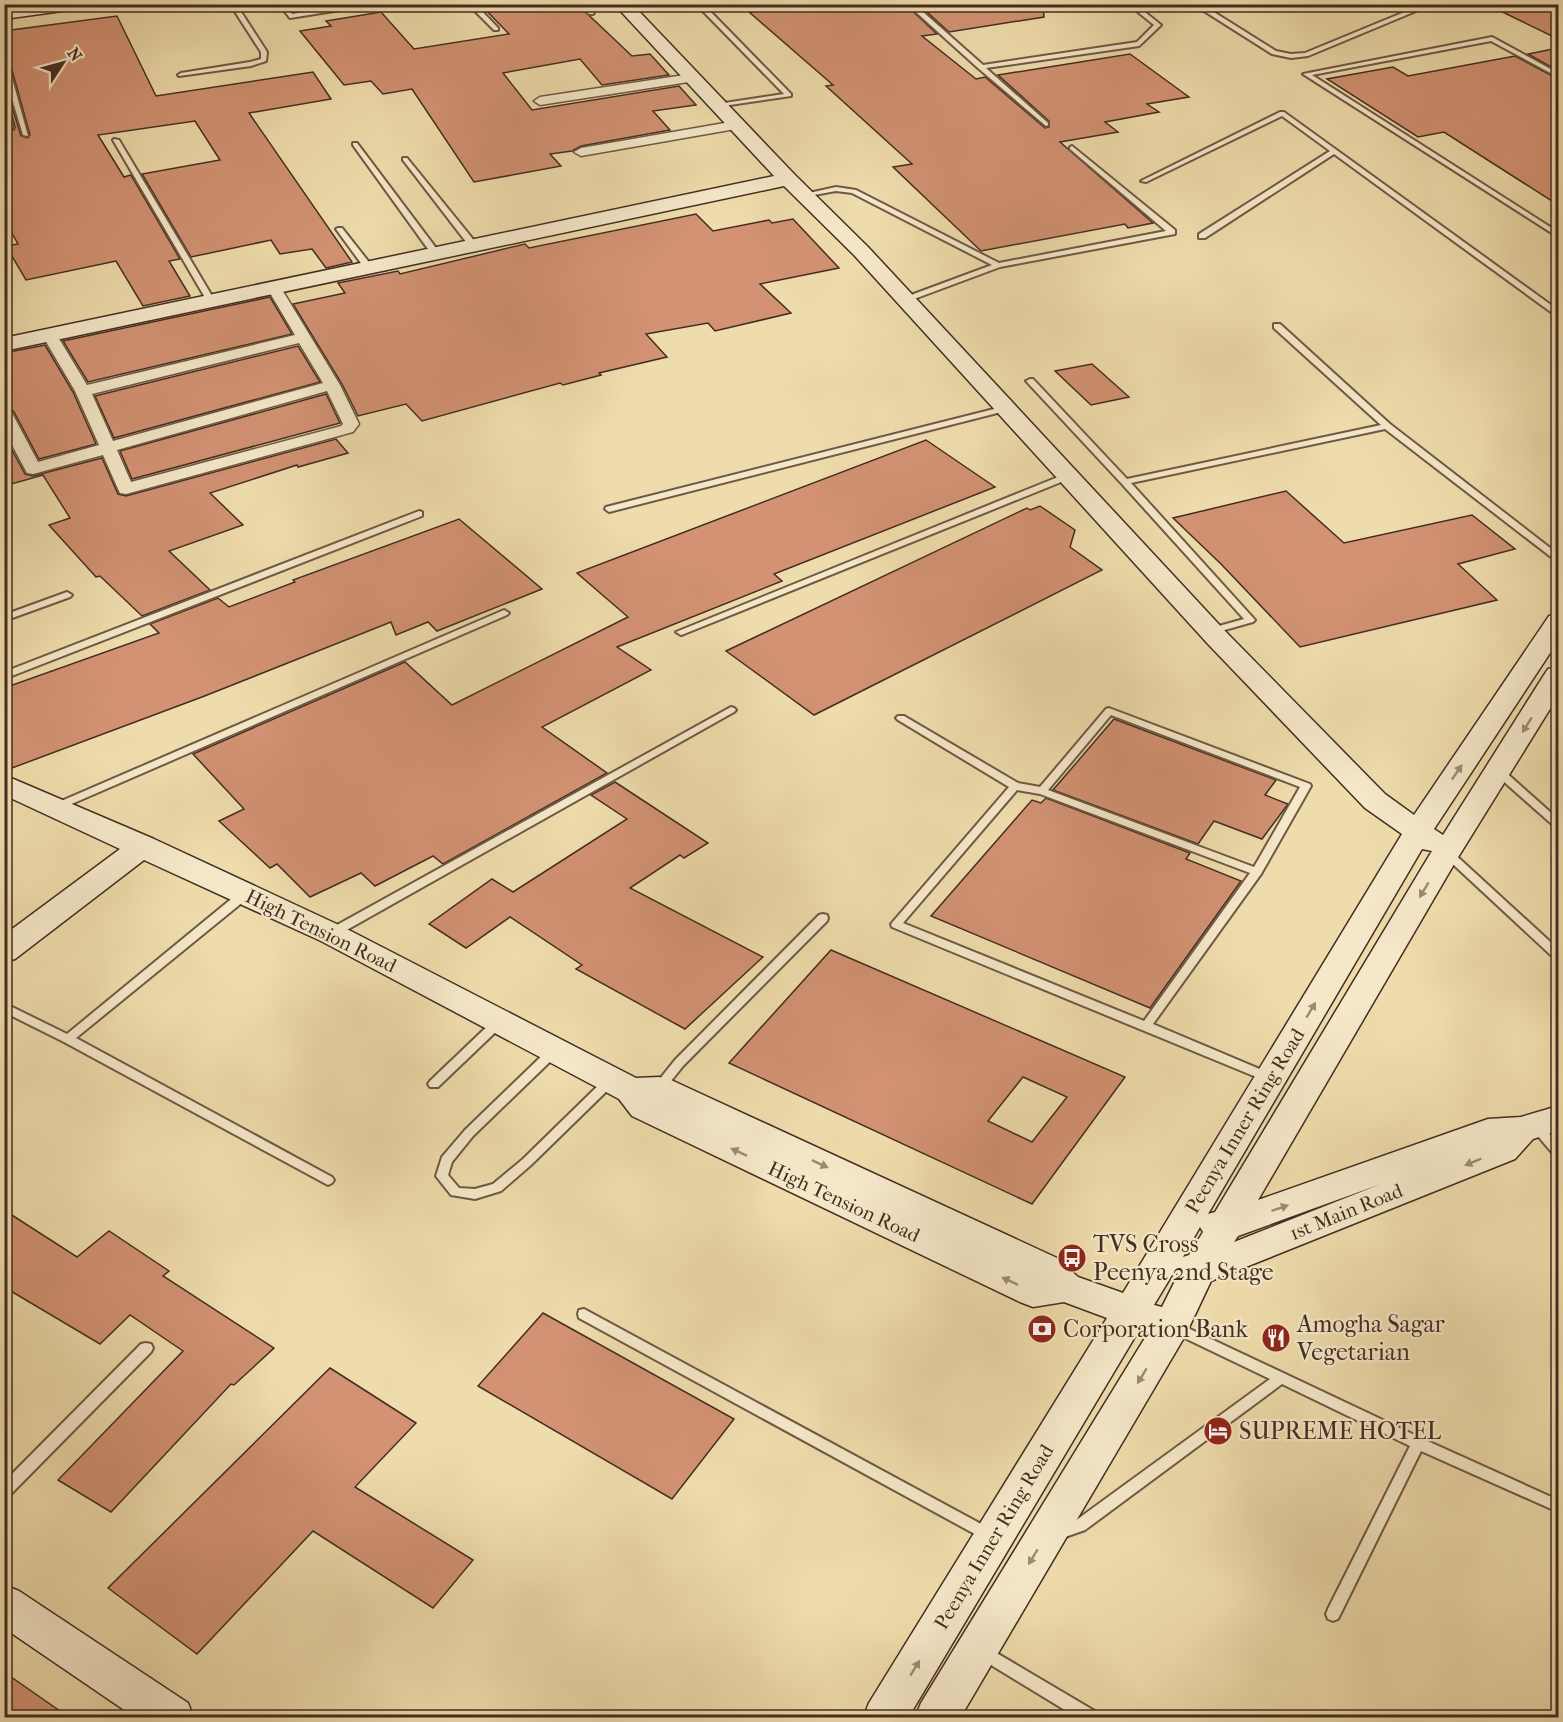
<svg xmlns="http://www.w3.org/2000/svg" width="1563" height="1722" font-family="'IM FELL French Canon',serif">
	<rect width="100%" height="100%" fill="#efdcac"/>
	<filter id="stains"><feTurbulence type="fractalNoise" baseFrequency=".00333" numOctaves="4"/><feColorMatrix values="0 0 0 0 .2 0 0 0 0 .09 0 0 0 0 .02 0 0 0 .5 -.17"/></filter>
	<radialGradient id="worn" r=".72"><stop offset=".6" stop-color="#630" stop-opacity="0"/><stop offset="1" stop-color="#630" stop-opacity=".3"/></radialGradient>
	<g fill="#d29273" stroke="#432d22" stroke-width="1.5" fill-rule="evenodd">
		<polygon points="480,4 577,4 632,56 650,54 669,75 602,85 580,59 503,73 532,110 679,86 696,105 653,111 670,130 581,146 572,151 550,154 561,166 474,182 412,89 383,94 371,81 344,85 300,31 331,26 326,21 381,12 414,49 509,34"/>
		<polygon points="798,4 905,4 937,34 922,36 976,79 985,77 1045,128 1049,127 1049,121 998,75 1130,54 1189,97 1147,104 1159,112 1105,122 1118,132 1060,142 1153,223 1128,228 1125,224 981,251 893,167 912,164 826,86 833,85 749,12"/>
		<polygon points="918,4 1043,4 1044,17 949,32"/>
		<polygon points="1486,4 1539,4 1558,13 1558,39"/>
		<polygon points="117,16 156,96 313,72 331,99 249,113 352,262 326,268 312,249 280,254 271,240 191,257 142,174 220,160 195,121 98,135 124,177 131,175 180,259 169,261 190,296 143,306 116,261 26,280 6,246 18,244 4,219 4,125 8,129 14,130 15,127 9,106 4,103 4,81 21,136 28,138 30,135 9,59 4,56 4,31"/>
		<polygon points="1558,48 1558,71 1528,54"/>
		<polygon points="1515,56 1558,79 1558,205 1444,132 1418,137 1327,79 1393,67 1408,76"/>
		<polygon points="696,214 713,231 769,220 772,223 793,219 839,268 760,284 791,313 715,331 708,323 646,334 667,357 599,373 601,375 563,385 560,383 422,421 406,404 358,416 342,384 293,304 345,293 338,283 398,271 400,274 525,244 529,248"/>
		<polygon points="270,297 292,334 88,382 63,341"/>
		<polygon points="45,345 73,392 96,444 39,459 14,412 4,402 4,353"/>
		<polygon points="298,346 320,382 114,438 95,396"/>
		<polygon points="1092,364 1129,397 1091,405 1055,371"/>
		<polygon points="326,394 340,423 132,479 120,451"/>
		<polygon points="336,439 348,453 298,467 297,465 210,493 243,525 169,551 210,590 142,616 100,576 96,577 49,525 70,518 43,475 4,486 4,452 12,450 25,474 33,476 102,458 118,494 126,496"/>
		<polygon points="926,440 995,487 774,574 782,581 617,647 651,670 542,727 607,773 443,864 433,856 375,886 361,873 310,897 277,864 270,868 219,821 244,809 193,754 405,662 452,705 628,617 577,573"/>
		<polygon points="1286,491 1344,543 1472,515 1515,549 1458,564 1497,600 1300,647 1221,564 1173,518"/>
		<polygon points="1040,506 1075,530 1070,547 1102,570 814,715 726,651 1027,508 1030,510"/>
		<polygon points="459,519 542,589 437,631 428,622 396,635 391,622 202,697 4,771 4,688 159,633 150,624 218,598 229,607 295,582 293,580"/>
		<polygon points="1114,719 1276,780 1265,795 1288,804 1262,839 1214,821 1198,844 1053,790"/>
		<polygon points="615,782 708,843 684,858 680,855 630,888 763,957 685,1029 576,969 582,965 510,917 466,948 429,924 492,879 513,892 627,819 591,795"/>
		<polygon points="1046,798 1190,853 1186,859 1241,881 1150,1008 931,916 1032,800 1041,803"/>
		<path d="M831,950L1125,1077L1032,1204L729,1063ZM1023,1077L1067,1097L1032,1142L988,1121Z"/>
		<polygon points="4,1210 77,1257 109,1231 169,1271 163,1276 274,1348 234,1385 231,1384 111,1512 58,1480 183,1351 130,1315 100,1344 4,1287"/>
		<polygon points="543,1313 734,1419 672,1499 478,1386"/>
		<polygon points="330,1368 416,1423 355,1487 473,1560 433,1608 313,1531 197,1654 108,1588"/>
		<polygon points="4,1672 70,1718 4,1718"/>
	</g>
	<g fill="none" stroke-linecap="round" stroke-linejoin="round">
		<g stroke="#6e5944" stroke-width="4">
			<g id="lane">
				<polygon points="230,4 236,4 267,52 266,61 251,66 179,76 178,75 181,73 250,62 261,59 261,52"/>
				<polygon points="279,4 285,4 292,14 359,4 378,4 290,18"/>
				<polygon points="468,4 475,4 498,28 498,30 494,30"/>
				<polygon points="580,4 587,4 594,13 593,14 589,14"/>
				<polygon points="696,4 703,4 791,94 791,96 716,107 715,106 718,104 784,94"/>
				<polygon points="907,4 914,4 983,65 1137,42 1154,25 1128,4 1135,4 1161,25 1139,46 986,68 1048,123 1048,125 1046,126 978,68"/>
				<polygon points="1193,4 1201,4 1276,51 1291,54 1305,53 1424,4 1433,4 1308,56 1291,58 1272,54"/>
				<polygon points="1492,37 1558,73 1558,77 1491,41 1312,75 1558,232 1558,237 1303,74"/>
				<polygon points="4,58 7,60 28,136 23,135 4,72"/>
				<polygon points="4,105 7,107 13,128 8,127 4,118"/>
				<polygon points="1280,112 1284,112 1558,310 1558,315 1555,315 1334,154 1205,238 1199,238 1199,234 1330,151 1282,116 1146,182 1141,181"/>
				<polygon points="114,139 119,140 215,301 214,303 207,301 113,140"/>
				<polygon points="353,143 357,143 439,252 439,256 433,256 353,145"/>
				<polygon points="1072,146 1175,230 1175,234 1000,267 906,302 902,300 903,298 992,265 852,193 836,191 803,197 800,195 836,187 856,190 999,263 1166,231 1070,149 1070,147"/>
				<polygon points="403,158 407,158 476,243 476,247 470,247 403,160"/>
				<polygon points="338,228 342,228 372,266 372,270 366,270 336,229"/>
				<polygon points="1274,324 1280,324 1390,424 1558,554 1558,561 1555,560 1385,429 1131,483 1255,620 1253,622 1214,633 1208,633 1206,631 1208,629 1244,619 1122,484 1026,381 1030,379 1033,379 1127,479 1381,425 1274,328"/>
				<polygon points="1006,406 1010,408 1009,410 609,512 605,509 606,507"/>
				<polygon points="1068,473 1072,476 1071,478 684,634 681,635 676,632"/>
				<polygon points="419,511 422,512 422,516 4,679 4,672"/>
				<polygon points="67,592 72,595 70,597 4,621 4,615"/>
				<polygon points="504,610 509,613 507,615 60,809 52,809 51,807 52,805"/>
				<polygon points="731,707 734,708 736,710 734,712 336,936 328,936 327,933 328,930"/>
				<path d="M1109,708L1310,784L1311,786L1261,874L1153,1024L1274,1075L1276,1078L1274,1081H1266L892,927L891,924L1009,787L898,720L896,718L898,716H904L1018,783L1040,787L1106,709ZM1111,715L1300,787L1254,867L1048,790ZM1017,790L1040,794L1250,873L1144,1021L903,923Z"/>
				<polygon points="1498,768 1502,769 1558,819 1558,827 1554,826 1494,773 1493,771"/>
				<polygon points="1446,849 1450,850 1558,949 1558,959 1554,958 1442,854 1441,852 1442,850"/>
				<polygon points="245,890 250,894 249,897 76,1038 332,1177 334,1180 332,1183 328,1185 64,1042 4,1012 4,1003 67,1034 241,891"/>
				<polygon points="823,914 827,915 828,918 827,921 683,1066 663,1091 655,1091 653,1088 655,1085 675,1060 819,915"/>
				<polygon points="500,1017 504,1018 506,1021 504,1024 438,1087 430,1087 428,1084 430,1081 496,1018"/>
				<polygon points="555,1046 559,1047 561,1050 559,1053 473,1136 452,1162 448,1175 459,1188 475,1189 493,1184 523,1159 607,1077 615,1077 617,1080 615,1083 531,1165 501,1191 475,1199 451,1195 436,1176 442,1157 465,1130 551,1047"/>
				<polygon points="1536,1122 1540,1123 1558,1144 1558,1156 1554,1155 1532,1129 1530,1126 1532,1123"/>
				<polygon points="584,1309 994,1531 996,1535 994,1539 989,1541 984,1539 579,1318 578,1314 579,1310"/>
				<polygon points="1175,1322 1423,1439 1558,1500 1558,1512 1421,1451 1338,1619 1333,1621 1328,1619 1326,1614 1328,1609 1410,1446 1282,1384 1085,1530 1065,1537 1054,1532 1052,1528 1054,1524 1059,1522 1066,1524 1075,1521 1270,1379 1170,1331 1168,1327 1170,1323"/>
				<polygon points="146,1343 151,1344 153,1348 151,1352 9,1496 4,1498 4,1482 141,1344"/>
				<polygon points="983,1645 1098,1713 1100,1718 1078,1718 978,1657 976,1652 978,1647"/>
			</g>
		</g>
		<g stroke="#6e5944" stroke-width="3">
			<g id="street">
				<polygon points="691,74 695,75 697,78 695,81 540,105 534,101 540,97"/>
				<polygon points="736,121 741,122 742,125 741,128 581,156 574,152 581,148"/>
				<path d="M274,284L281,288L340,385L359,424L353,432L126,494L120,493L118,489L103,455L33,474L27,473L4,430V408L12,413L38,462L99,445L75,391L42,335L45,332H55L87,385L295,335L267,288ZM299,343L323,383L113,441L92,394ZM327,391L343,424L341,426L131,482L117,450Z"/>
			</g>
		</g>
		<g stroke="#432d22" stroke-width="3">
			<g id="secondary">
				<polygon points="37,4 85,4 77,9 4,19 4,9"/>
				<path d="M614,4H632L795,175L868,247L1226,632L1385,794L1414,815L1549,616L1558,614V641L1434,829L1443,835L1544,675L1548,669L1558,667V696L1457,859L1258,1200L1488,1119L1521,1117L1558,1106V1131L1533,1139L1515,1159L1211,1281L1185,1336L960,1718H915L921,1703L1148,1333L1139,1330L908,1718H863L869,1703L1107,1318L1064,1302L1033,1307L1020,1302L632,1116L619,1099L321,941L144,860L15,959L4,962V935L120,849L4,795V775L154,839L343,927L636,1078L659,1077L671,1080L1057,1258L1078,1277L1123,1293L1402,834L1365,808L1208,644L854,255L784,186L4,351V338L774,176ZM1422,849L1432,851L1215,1212L1208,1214ZM1381,1184L1234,1242L1238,1236ZM1200,1227L1203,1232L1189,1255L1183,1257ZM1175,1270L1178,1275L1162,1307L1154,1305Z"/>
				<polygon points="4,1585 19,1591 188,1703 194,1718 136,1718 4,1628"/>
			</g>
		</g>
		<use href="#lane" fill="#f5e8c9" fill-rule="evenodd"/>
		<use href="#street" fill="#f5e8c9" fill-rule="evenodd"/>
		<use href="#secondary" fill="#f5e8c9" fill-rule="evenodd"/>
	</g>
	<defs><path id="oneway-solid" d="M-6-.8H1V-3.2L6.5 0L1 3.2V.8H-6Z" transform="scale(1.5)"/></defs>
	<g fill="#9c8a76">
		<use href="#oneway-solid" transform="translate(1527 725) rotate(122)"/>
		<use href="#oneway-solid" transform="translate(1457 772) rotate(-56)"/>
		<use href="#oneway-solid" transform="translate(1424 890) rotate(121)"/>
		<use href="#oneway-solid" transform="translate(1311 1010) rotate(-59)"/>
		<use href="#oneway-solid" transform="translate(739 1152) rotate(-155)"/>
		<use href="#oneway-solid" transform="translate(1473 1162) rotate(158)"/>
		<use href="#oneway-solid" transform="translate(820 1164) rotate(25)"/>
		<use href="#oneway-solid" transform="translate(1280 1208) rotate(-19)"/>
		<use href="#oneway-solid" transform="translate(1010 1281) rotate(-155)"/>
		<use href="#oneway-solid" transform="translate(1142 1376) rotate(121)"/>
		<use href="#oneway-solid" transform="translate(1033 1557) rotate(121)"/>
		<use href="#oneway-solid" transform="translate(915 1668) rotate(-59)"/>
	</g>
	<defs>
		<g id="bus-disc" transform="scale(1.5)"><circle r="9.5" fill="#8f2418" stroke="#f5e8c9"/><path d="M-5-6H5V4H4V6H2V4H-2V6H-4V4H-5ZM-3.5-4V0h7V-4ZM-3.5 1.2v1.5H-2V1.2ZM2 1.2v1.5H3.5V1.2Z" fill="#fff"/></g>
		<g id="bank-disc" transform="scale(1.5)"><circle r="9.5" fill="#8f2418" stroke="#f5e8c9"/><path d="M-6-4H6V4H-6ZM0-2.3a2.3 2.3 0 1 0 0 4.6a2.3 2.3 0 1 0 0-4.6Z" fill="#fff"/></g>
		<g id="restaurant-disc" transform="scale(1.5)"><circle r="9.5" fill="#8f2418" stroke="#f5e8c9"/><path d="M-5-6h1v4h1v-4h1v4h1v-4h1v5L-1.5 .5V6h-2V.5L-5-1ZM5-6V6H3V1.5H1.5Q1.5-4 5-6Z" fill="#fff"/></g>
		<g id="hotel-disc" transform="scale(1.5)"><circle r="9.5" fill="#8f2418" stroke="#f5e8c9"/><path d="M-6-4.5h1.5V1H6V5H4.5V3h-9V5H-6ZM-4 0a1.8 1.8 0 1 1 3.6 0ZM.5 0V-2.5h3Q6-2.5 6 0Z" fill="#fff"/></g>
	</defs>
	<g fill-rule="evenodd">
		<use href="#bus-disc" x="1072" y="1258"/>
		<use href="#bank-disc" x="1042" y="1329"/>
		<use href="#restaurant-disc" x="1276" y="1338"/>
		<use href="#hotel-disc" x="1218" y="1431"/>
	</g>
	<g text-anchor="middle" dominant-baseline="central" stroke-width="4.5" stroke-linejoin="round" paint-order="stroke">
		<g font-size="20" fill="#432d22" stroke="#f5e8c9">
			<text transform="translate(321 931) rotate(26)">High Tension Road</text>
			<text transform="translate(1245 1121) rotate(-59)">Peenya Inner Ring Road</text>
			<text transform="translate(844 1202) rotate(25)">High Tension Road</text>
			<text transform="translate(1346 1212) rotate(-22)">1st Main Road</text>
			<text transform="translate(994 1537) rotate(-59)">Peenya Inner Ring Road</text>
		</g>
		<g font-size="24" fill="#432d22" stroke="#f5e8c9" text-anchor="start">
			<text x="1093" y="1244">TVS Cross<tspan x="1093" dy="28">Peenya 2nd Stage</tspan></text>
			<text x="1297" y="1324">Amogha Sagar<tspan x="1297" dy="28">Vegetarian</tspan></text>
			<text x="1063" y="1329">Corporation Bank</text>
			<text x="1239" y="1431">SUPREME HOTEL</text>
		</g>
	</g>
	<rect width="1563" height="1722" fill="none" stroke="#efdcac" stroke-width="24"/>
	<rect x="6" y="6" width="1551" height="1710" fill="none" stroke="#432d22" stroke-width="3"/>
	<rect x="12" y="12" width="1539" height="1698" fill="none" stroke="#432d22" stroke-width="1.5"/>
	<g transform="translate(63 63) rotate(54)" stroke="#f5e8c9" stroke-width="4.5" paint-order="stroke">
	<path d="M0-4.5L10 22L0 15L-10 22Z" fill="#432d22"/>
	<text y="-9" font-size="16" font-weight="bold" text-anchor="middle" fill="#432d22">N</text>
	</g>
	<rect width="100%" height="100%" filter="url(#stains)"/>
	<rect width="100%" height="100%" fill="url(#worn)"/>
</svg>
